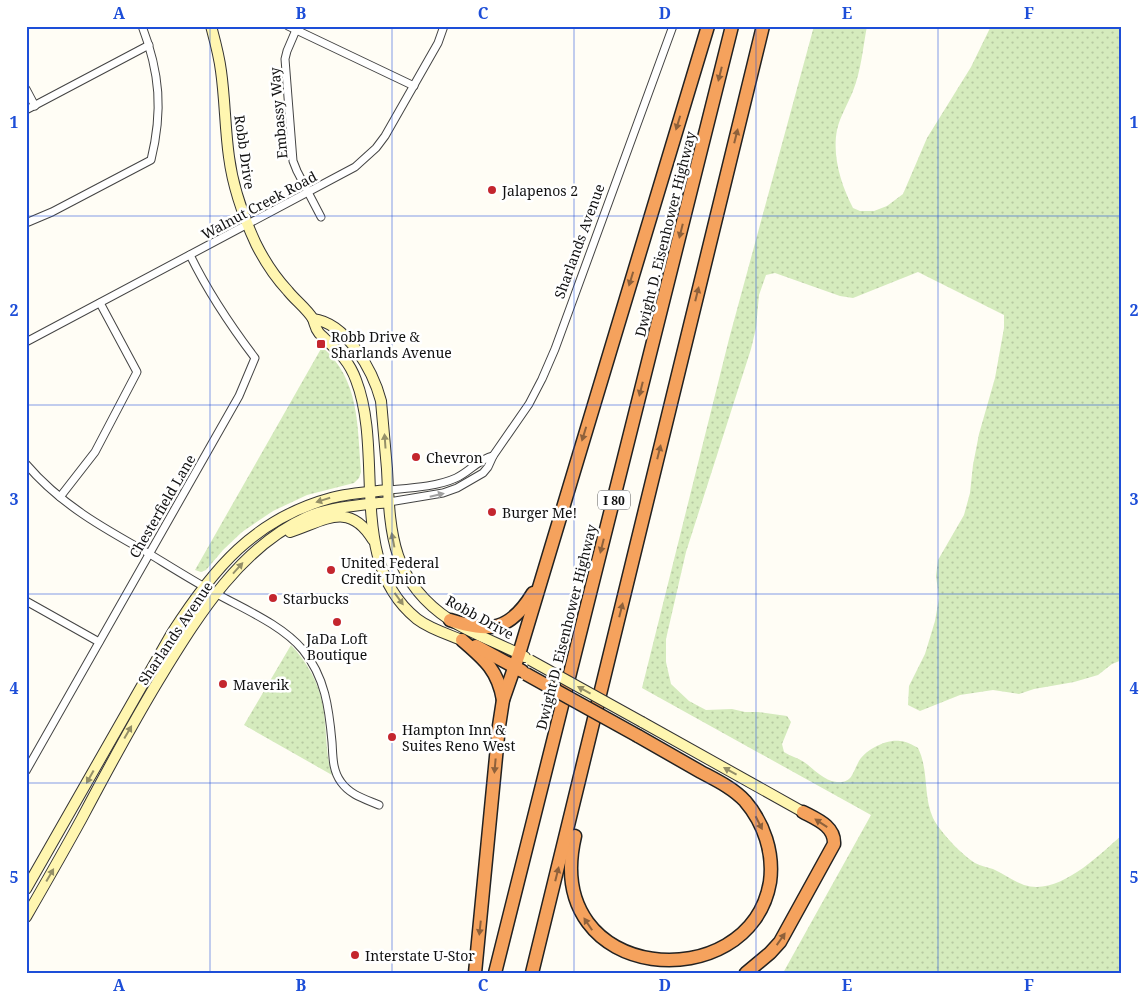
<svg xmlns="http://www.w3.org/2000/svg" width="1148" height="999" font-family="'Noto Serif',serif">
	<defs>
		<pattern id="grass-dots" width="8" height="8" patternUnits="userSpaceOnUse" patternTransform="scale(1.25)"><rect width="8" height="8" fill="#d5ebbd"/><path d="M2 2h.1M6 6h.1" fill="none" stroke="#b6c8a1" stroke-width="1.8" stroke-linecap="round"/></pattern>
	</defs>
	<rect width="100%" height="100%" fill="#fffdf5"/>
	<g fill="url(#grass-dots)">
		<path d="M814,26H867C863,47 861,71 853,91C848,104 840,116 837,130C832,156 841,185 853,208L860,211H874L887,206L903,194L927,138L971,67L991,26H1122V660L1112,664L1098,675L1074,682L1034,689L1019,694L993,690L960,695L920,711L908,705L909,686L925,654L935,621L939,598L936,576L938,560L964,515L970,493L973,465L979,434L995,378L1004,328V315L918,272L853,298L840,296L775,273L766,275L759,295L756,328L751,349L686,552L666,639V662L671,684L689,701L706,710L732,709L745,712H758L787,716L791,722L782,744L784,752C790,756 798,758 804,762C814,769 824,781 837,782C852,783 852,774 858,763C864,750 886,739 900,741C906,741 913,745 918,748C929,770 923,796 933,818C940,832 962,855 975,863C981,866 987,867 993,869C1004,874 1013,881 1024,885C1059,896 1098,856 1122,835V973H783L871,815L642,688L729,339Z"/>
		<path d="M322,347C360,380 357,425 361,472L359,478L354,483L307,495L273,511L242,532L223,550L206,570L201,572L195,570Z"/>
		<path d="M291,645C307,662 319,683 323,706C327,729 325,753 332,775L244,725Z"/>
	</g>
	<g fill="none" stroke-linecap="round" stroke-linejoin="round">
		<g stroke="#444" stroke-width="9">
			<g id="street">
				<polyline points="288,26 414,86"/>
				<polyline points="296,30 287,51 285,59 293,161 297,171 321,217"/>
				<polyline points="26,89 35,106"/>
				<polyline points="26,110 149,45"/>
				<path d="M26,223L52,212L151,160C163,111 160,73 142,26"/>
				<polyline points="26,342 355,167 376,148 385,136 438,43 444,26"/>
				<path d="M26,464C60,504 103,528 148,553C171,567 193,581 217,594C244,609 282,625 303,650C325,677 329,708 332,742C333,755 332,770 341,782C350,795 365,799 379,805"/>
				<path d="M388,490C410,488 436,487 456,478C469,472 479,459 493,456"/>
				<polyline points="60,497 95,452 137,372 100,303"/>
				<polyline points="389,502 443,493 457,488 483,473 488,467 493,456 529,404 542,379 555,349 673,26"/>
				<polyline points="26,601 99,642"/>
				<path d="M26,771L239,396L255,358C230,325 208,292 190,255"/>
			</g>
		</g>
		<g stroke="#333" stroke-width="12">
			<g id="secondary">
				<path d="M211,26C215,41 219,55 221,71C225,99 225,129 229,157C233,188 243,216 256,244C264,260 275,277 288,291C295,300 307,309 313,319C315,324 315,328 319,333C335,349 348,358 356,380C385,455 346,562 417,619C430,629 447,634 462,640"/>
				<path d="M313,319C347,323 373,371 381,401C383,423 385,446 387,469C390,533 391,581 450,620C474,635 501,644 525,657"/>
				<path d="M290,532C324,521 349,500 373,540"/>
				<polyline points="642,722 803,812"/>
				<path d="M26,889L172,633C213,569 254,519 331,498C349,493 369,492 388,490"/>
				<path d="M26,917C45,884 64,851 82,818C108,769 134,720 163,673C200,613 241,547 307,517C333,506 362,505 389,502"/>
			</g>
		</g>
		<g stroke="#222" stroke-width="15">
			<g id="highway">
				<path d="M450,620C490,633 510,631 533,593"/>
				<path d="M462,640C484,659 498,670 503,700"/>
				<polyline points="476,646 522,671"/>
				<path d="M575,836C540,985 750,999 770,882C774,853 764,823 745,801C733,788 716,780 701,772C680,760 659,748 638,736"/>
				<polyline points="475,973 499,726 503,700 519,654 708,26"/>
				<polyline points="495,973 732,26"/>
				<polyline points="532,973 763,26"/>
				<path d="M746,973L770,953L780,942L834,844C835,826 816,819 803,812"/>
			</g>
		</g>
		<use href="#street" stroke="#fff" stroke-width="7"/>
		<use href="#secondary" stroke="#fff6b0" stroke-width="10"/>
		<use href="#highway" stroke="#f5a25d" stroke-width="12"/>
		<g stroke="#333" stroke-width="12" stroke-linecap="butt">
			<polyline id="secondary-bridge" points="530,660 642,722"/>
		</g>
		<g stroke="#222" stroke-width="15" stroke-linecap="butt">
			<polyline id="highway-bridge" points="526,674 638,736"/>
		</g>
		<use href="#secondary-bridge" stroke="#fff6b0" stroke-width="10"/>
		<use href="#highway-bridge" stroke="#f5a25d" stroke-width="12"/>
	</g>
	<defs><path id="oneway-solid" d="M-6-.8H1V-3.2L6.5 0L1 3.2V.8H-6Z" transform="scale(1.25)"/></defs>
	<g fill="#8e613b">
		<use href="#oneway-solid" transform="translate(720 74) rotate(104)"/>
		<use href="#oneway-solid" transform="translate(678 123) rotate(107)"/>
		<use href="#oneway-solid" transform="translate(736 136) rotate(-76)"/>
		<use href="#oneway-solid" transform="translate(681 231) rotate(104)"/>
		<use href="#oneway-solid" transform="translate(631 279) rotate(107)"/>
		<use href="#oneway-solid" transform="translate(697 294) rotate(-76)"/>
		<use href="#oneway-solid" transform="translate(641 389) rotate(104)"/>
		<use href="#oneway-solid" transform="translate(584 434) rotate(107)"/>
		<use href="#oneway-solid" transform="translate(659 452) rotate(-76)"/>
		<use href="#oneway-solid" transform="translate(602 546) rotate(104)"/>
		<use href="#oneway-solid" transform="translate(621 610) rotate(-76)"/>
		<use href="#oneway-solid" transform="translate(495 766) rotate(95)"/>
		<use href="#oneway-solid" transform="translate(759 823) rotate(63)"/>
		<use href="#oneway-solid" transform="translate(821 823) rotate(-147)"/>
		<use href="#oneway-solid" transform="translate(557 874) rotate(-76)"/>
		<use href="#oneway-solid" transform="translate(588 924) rotate(-124)"/>
		<use href="#oneway-solid" transform="translate(480 928) rotate(96)"/>
		<use href="#oneway-solid" transform="translate(781 939) rotate(-55)"/>
	</g>
	<g fill="#948f68">
		<use href="#oneway-solid" transform="translate(385 441) rotate(-94)"/>
		<use href="#oneway-solid" transform="translate(323 500) rotate(163)"/>
		<use href="#oneway-solid" transform="translate(393 540) rotate(-101)"/>
		<use href="#oneway-solid" transform="translate(238 568) rotate(-48)"/>
		<use href="#oneway-solid" transform="translate(399 599) rotate(54)"/>
		<use href="#oneway-solid" transform="translate(584 690) rotate(-151)"/>
		<use href="#oneway-solid" transform="translate(128 732) rotate(-60)"/>
		<use href="#oneway-solid" transform="translate(730 771) rotate(-151)"/>
		<use href="#oneway-solid" transform="translate(90 777) rotate(119)"/>
		<use href="#oneway-solid" transform="translate(50 875) rotate(-60)"/>
	</g>
	<use fill="#a0a0a0" href="#oneway-solid" transform="translate(437 495) rotate(-13)"/>
	<path fill="none" stroke="#1d4ed8" stroke-width="1" stroke-opacity="0.55" d="M210,26V973M392,26V973M574,26V973M756,26V973M938,26V973M26,216H1122M26,405H1122M26,594H1122M26,783H1122"/>
	<g fill="#c4262e" stroke="#fff" stroke-width="2">
		<circle cx="492" cy="190" r="5"/>
		<rect x="316" y="339" width="10" height="10" rx="2.5"/>
		<circle cx="416" cy="457" r="5"/>
		<circle cx="492" cy="512" r="5"/>
		<circle cx="331" cy="570" r="5"/>
		<circle cx="273" cy="598" r="5"/>
		<circle cx="337" cy="622" r="5"/>
		<circle cx="223" cy="684" r="5"/>
		<circle cx="392" cy="737" r="5"/>
		<circle cx="355" cy="955" r="5"/>
	</g>
	<g text-anchor="middle" dominant-baseline="central" stroke-width="5" stroke-linejoin="round" paint-order="stroke">
		<rect fill="#fff" stroke="#585858" stroke-width="1" x="598" y="490.5" width="32" height="19" rx="4"/>
		<g font-size="12" font-weight="bold" fill="#111">
			<text x="614" y="500">I 80</text>
		</g>
		<g font-size="14" fill="#111" stroke="#fff">
			<text transform="translate(278 113) rotate(-95)">Embassy Way</text>
			<text transform="translate(245 152) rotate(82)">Robb Drive</text>
			<text transform="translate(259 205) rotate(-28)">Walnut Creek Road</text>
			<text transform="translate(665 234) rotate(-76)">Dwight D. Eisenhower Highway</text>
			<text transform="translate(579 241) rotate(-70)">Sharlands Avenue</text>
			<text transform="translate(162 506) rotate(-60)">Chesterfield Lane</text>
			<text transform="translate(480 617) rotate(29)">Robb Drive</text>
			<text transform="translate(566 627) rotate(-76)">Dwight D. Eisenhower Highway</text>
			<text transform="translate(175 633) rotate(-56)">Sharlands Avenue</text>
		</g>
		<g font-size="14" fill="#111" stroke="#fff" text-anchor="start">
			<text x="502" y="190">Jalapenos 2</text>
			<text x="331" y="336">Robb Drive &amp;<tspan x="331" dy="16">Sharlands Avenue</tspan></text>
			<text x="426" y="457">Chevron</text>
			<text x="502" y="512">Burger Me!</text>
			<text x="341" y="562">United Federal<tspan x="341" dy="16">Credit Union</tspan></text>
			<text x="283" y="598">Starbucks</text>
			<text x="337" y="638" text-anchor="middle">JaDa Loft<tspan x="337" dy="16">Boutique</tspan></text>
			<text x="233" y="684">Maverik</text>
			<text x="402" y="729">Hampton Inn &amp;<tspan x="402" dy="16">Suites Reno West</tspan></text>
			<text x="365" y="955">Interstate U-Stor</text>
		</g>
	</g>
	<rect width="1148" height="999" fill="none" stroke="#ffffff" stroke-width="55"/>
	<rect x="28" y="28" width="1092" height="944" fill="none" stroke="#1d4ed8" stroke-width="2"/>
	<g font-size="16" text-anchor="middle" font-weight="bold" fill="#1d4ed8">
		<text x="119" y="19">A</text>
		<text x="301" y="19">B</text>
		<text x="483" y="19">C</text>
		<text x="665" y="19">D</text>
		<text x="847" y="19">E</text>
		<text x="1029" y="19">F</text>
		<text x="14" y="128">1</text>
		<text x="1134" y="128">1</text>
		<text x="14" y="316">2</text>
		<text x="1134" y="316">2</text>
		<text x="14" y="505">3</text>
		<text x="1134" y="505">3</text>
		<text x="14" y="694">4</text>
		<text x="1134" y="694">4</text>
		<text x="14" y="883">5</text>
		<text x="1134" y="883">5</text>
		<text x="119" y="991">A</text>
		<text x="301" y="991">B</text>
		<text x="483" y="991">C</text>
		<text x="665" y="991">D</text>
		<text x="847" y="991">E</text>
		<text x="1029" y="991">F</text>
	</g>
</svg>
